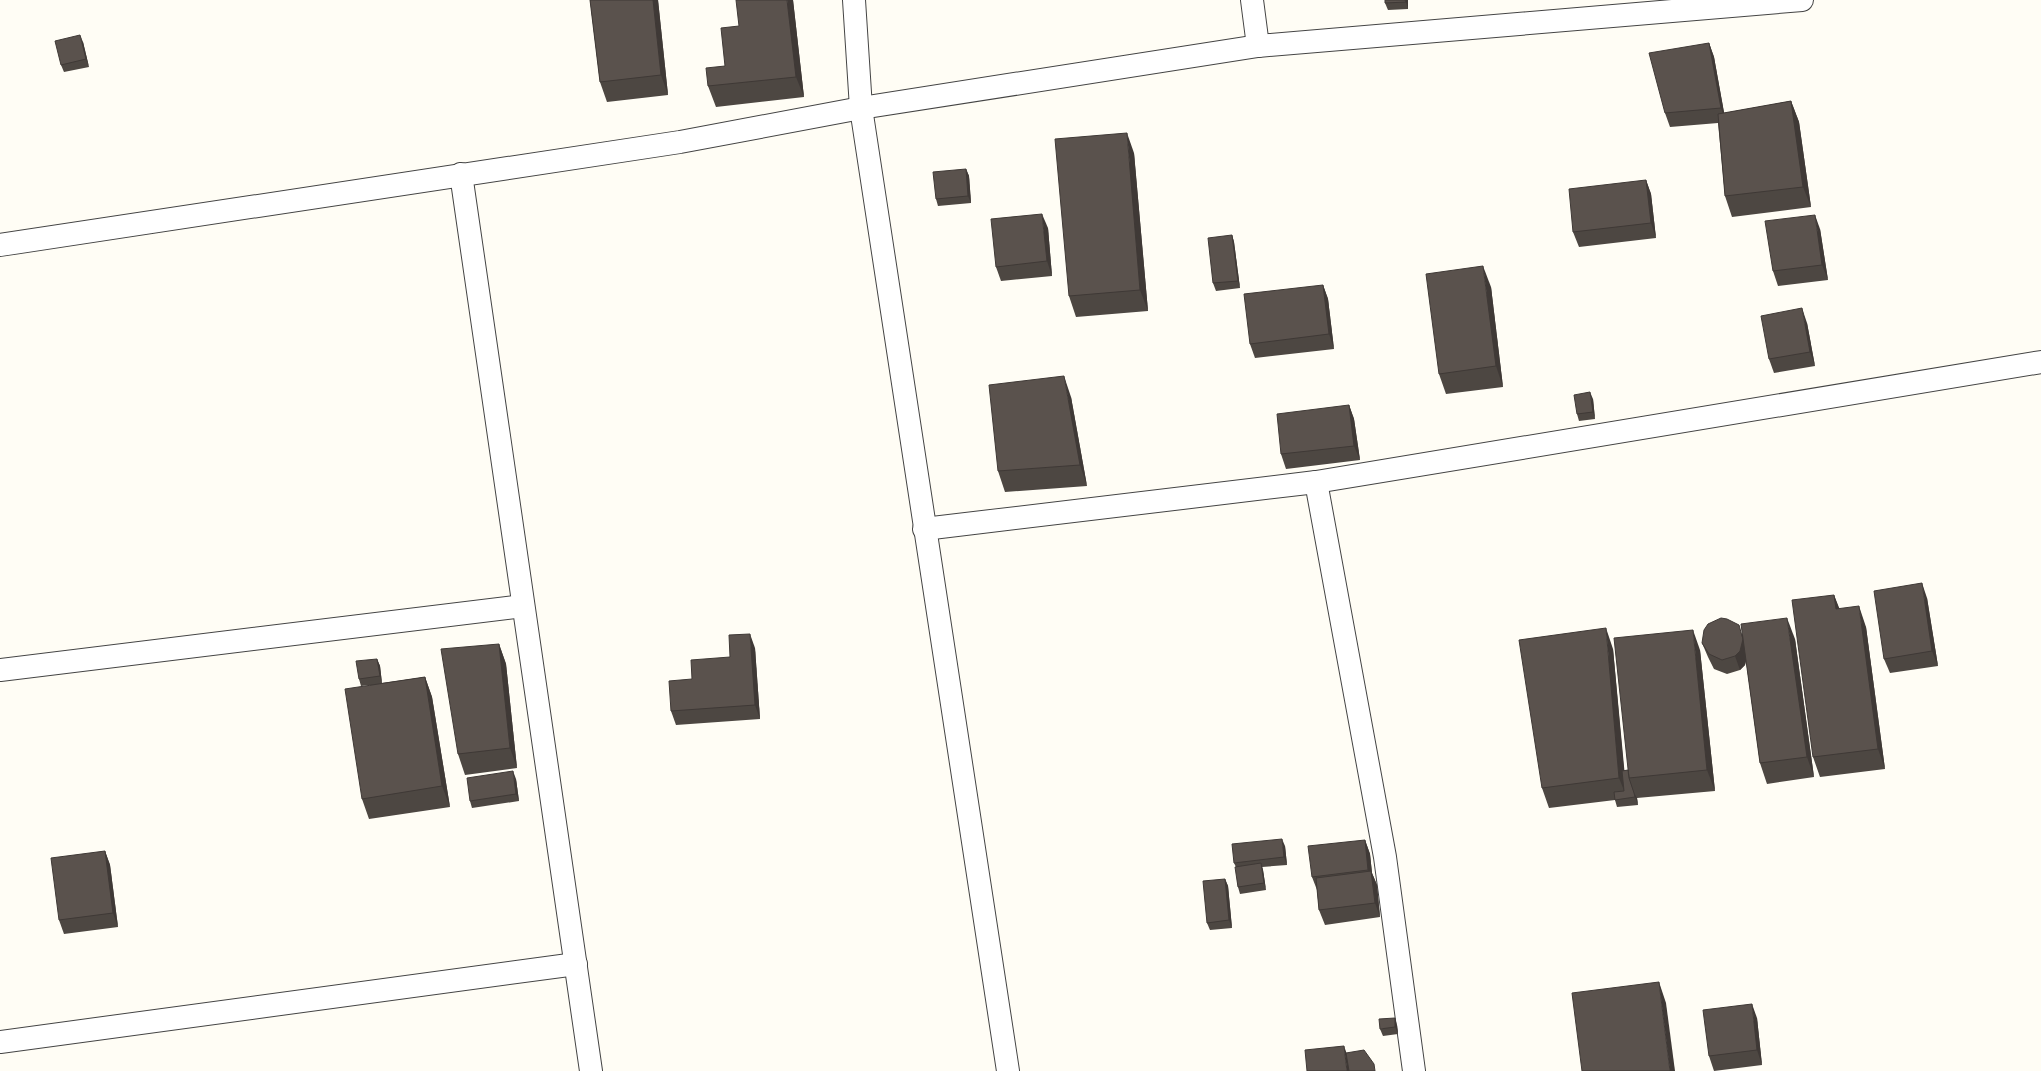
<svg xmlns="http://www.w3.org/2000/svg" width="2041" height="1071" font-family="Lora,serif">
	<rect width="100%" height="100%" fill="#fffdf5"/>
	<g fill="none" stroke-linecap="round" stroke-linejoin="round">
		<g stroke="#444" stroke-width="24">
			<g id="street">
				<polyline points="854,0 861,108 1008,1071"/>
				<polyline points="1252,0 1258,46"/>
				<polyline points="461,174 591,1071"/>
				<polyline points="0,245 680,142 861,108 1258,46 1802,0"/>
				<polyline points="1316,482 1385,857 1414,1071"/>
				<polyline points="924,529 1316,482 2041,362"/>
				<polyline points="0,670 523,606"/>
				<polyline points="0,1042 576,964"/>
			</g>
		</g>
		<use href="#street" stroke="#fff" stroke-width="22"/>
	</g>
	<g fill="#4d4742">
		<polygon points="590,0 658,0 668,95 607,102 600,82"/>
		<polygon points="793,0 804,97 716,107 708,86 725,66 739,26"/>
		<polygon points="1385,0 1408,0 1408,9 1388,10 1385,3"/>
		<polygon points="83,42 89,67 64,72 61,65"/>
		<polygon points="1709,43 1714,57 1724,113 1791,101 1799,122 1811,207 1732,217 1725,196 1718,123 1670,127 1665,113"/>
		<polygon points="1134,153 1148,311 1076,317 1069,296"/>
		<polygon points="966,169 969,176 971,203 938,206 936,199"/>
		<polygon points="1646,180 1651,194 1656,238 1579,247 1573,232"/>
		<polygon points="1048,228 1052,276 1001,281 996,267"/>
		<polygon points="1820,229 1828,280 1778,286 1773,271"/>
		<polygon points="1232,235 1234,242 1240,288 1216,291 1213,283"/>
		<polygon points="1323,285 1328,299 1334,349 1255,358 1250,344"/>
		<polygon points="1491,287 1503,387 1446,394 1439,374"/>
		<polygon points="1807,323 1815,366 1774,373 1769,359"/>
		<polygon points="1071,397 1087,486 1005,492 998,471"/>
		<polygon points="1593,399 1595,419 1579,421 1577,414"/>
		<polygon points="1349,405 1354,419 1360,460 1286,469 1281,454"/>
		<polygon points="1834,595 1839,609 1866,627 1885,769 1820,777 1813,757"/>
		<polygon points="1927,598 1938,666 1890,673 1884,659"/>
		<polygon points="1742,635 1795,639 1814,777 1767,784 1760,763 1746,661 1745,665 1740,670 1727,674 1714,669 1708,657 1702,643"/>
		<polygon points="499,644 506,664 517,768 465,775 458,754"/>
		<polygon points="755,648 760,719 676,725 671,711 692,679 730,657"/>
		<polygon points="1613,649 1624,771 1628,770 1700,650 1715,791 1637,798 1638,805 1617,807 1615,800 1549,808 1542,788"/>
		<polygon points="377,659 380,666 382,683 425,677 432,697 450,807 369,819 362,799 370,685 361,686 359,679"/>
		<polygon points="516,779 519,801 472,808 470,801"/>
		<polygon points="1365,840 1370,854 1372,873 1377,885 1380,917 1325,925 1319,910 1317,890 1312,877"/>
		<polygon points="1285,846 1287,865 1262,867 1263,870 1266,890 1240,894 1238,887 1236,867 1234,863"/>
		<polygon points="105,851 110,865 118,927 64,934 59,920"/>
		<polygon points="1225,879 1228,886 1232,928 1210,930 1207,923"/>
		<polygon points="1757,1018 1762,1065 1714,1071 1709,1056"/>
		<polygon points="1397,1025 1398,1034 1383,1036 1380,1029"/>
	</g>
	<g fill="#3f3936">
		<polygon points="653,0 658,0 668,95 661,75"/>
		<polygon points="787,0 793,0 804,97 796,77"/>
		<polygon points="1405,0 1408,0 1408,9 1406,2"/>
		<polygon points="80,35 83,42 89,67 86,59"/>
		<polygon points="1709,43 1714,57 1726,123 1721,108"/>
		<polygon points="1791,101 1799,122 1811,207 1803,187"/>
		<polygon points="1127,133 1134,153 1148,311 1140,290"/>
		<polygon points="966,169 969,176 971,203 968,196"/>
		<polygon points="1646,180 1651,194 1656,238 1651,223"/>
		<polygon points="1042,214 1048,228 1052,276 1047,261"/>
		<polygon points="1815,215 1820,229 1828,280 1822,265"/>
		<polygon points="1232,235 1234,242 1240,288 1238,281"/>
		<polygon points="1483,266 1491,287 1503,387 1496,366"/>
		<polygon points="1323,285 1328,299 1334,349 1329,334"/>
		<polygon points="1802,308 1807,323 1815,366 1810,352"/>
		<polygon points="1064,376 1071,397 1087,486 1080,465"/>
		<polygon points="1590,392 1593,399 1595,419 1593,412"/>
		<polygon points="1349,405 1354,419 1360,460 1354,446"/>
		<polygon points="1922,583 1927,598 1938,666 1932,651"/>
		<polygon points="1834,595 1842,615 1836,609"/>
		<polygon points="1859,606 1866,627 1885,769 1878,749"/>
		<polygon points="1787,618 1795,639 1814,777 1807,757"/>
		<polygon points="1606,628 1613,649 1627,798 1619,778"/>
		<polygon points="1693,630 1700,650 1715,791 1707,770"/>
		<polygon points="750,634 755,648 760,719 755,705"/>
		<polygon points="1743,638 1748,652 1745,665 1740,670 1735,656"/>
		<polygon points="499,644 506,664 517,768 510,748"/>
		<polygon points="377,659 380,666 382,684 380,676"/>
		<polygon points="425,677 432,697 450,807 442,786"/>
		<polygon points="513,771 516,779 519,801 516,794"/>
		<polygon points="1634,793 1637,798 1638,805 1635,797"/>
		<polygon points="1282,839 1285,846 1287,865 1284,857"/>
		<polygon points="1365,840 1370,854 1372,873 1377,885 1380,917 1375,903 1373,882 1368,870"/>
		<polygon points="105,851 110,865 118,927 113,913"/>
		<polygon points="1261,863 1263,870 1266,890 1264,883"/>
		<polygon points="1225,879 1228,886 1232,928 1229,920"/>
		<polygon points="1659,982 1666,1003 1675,1071 1670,1071"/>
		<polygon points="1752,1004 1757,1018 1762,1065 1757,1050"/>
		<polygon points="1395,1018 1397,1025 1398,1034 1395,1027"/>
		<polygon points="1344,1046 1349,1060 1350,1071 1347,1071"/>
	</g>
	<g fill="#5a524d" stroke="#3f3936">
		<polygon points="590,0 653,0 661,75 600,82"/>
		<polygon points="736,0 787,0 796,77 708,86 706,68 725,66 721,28 739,26"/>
		<polygon points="1385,0 1405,0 1406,2 1385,3"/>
		<polygon points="80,35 86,59 61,65 55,41"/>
		<polygon points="1709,43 1721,108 1665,113 1649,53"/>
		<polygon points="1791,101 1803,187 1725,196 1718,114"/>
		<polygon points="1127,133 1140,290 1069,296 1055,139"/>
		<polygon points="966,169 968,196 936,199 933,172"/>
		<polygon points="1646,180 1651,223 1573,232 1569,189"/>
		<polygon points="1042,214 1047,261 996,267 991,219"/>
		<polygon points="1815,215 1822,265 1773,271 1765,221"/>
		<polygon points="1232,235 1238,281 1213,283 1208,238"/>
		<polygon points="1483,266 1496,366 1439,374 1426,274"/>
		<polygon points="1323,285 1329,334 1250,344 1244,294"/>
		<polygon points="1802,308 1810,352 1769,359 1761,316"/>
		<polygon points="1064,376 1080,465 998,471 989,385"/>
		<polygon points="1590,392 1593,412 1577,414 1574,395"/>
		<polygon points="1349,405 1354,446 1281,454 1277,414"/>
		<polygon points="1922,583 1932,651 1884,659 1874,591"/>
		<polygon points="1834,595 1836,609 1859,606 1878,749 1813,757 1792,600"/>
		<polygon points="1721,618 1727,619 1739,625 1742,636 1743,639 1740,651 1735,656 1722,660 1709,654 1702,643 1704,630 1708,624"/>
		<polygon points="1787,618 1807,757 1760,763 1741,624"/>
		<polygon points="1606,628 1619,778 1542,788 1519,640"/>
		<polygon points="1693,630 1707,770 1629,778 1614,638"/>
		<polygon points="750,634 755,705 671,711 669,681 692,679 691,660 730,657 729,635"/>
		<polygon points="499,644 510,748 458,754 441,649"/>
		<polygon points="377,659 380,676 359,679 356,661"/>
		<polygon points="425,677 442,786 362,799 345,689"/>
		<polygon points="1628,770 1629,778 1634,793 1635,797 1615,800 1614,792 1624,791 1622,771"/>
		<polygon points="513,771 516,794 470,801 467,778"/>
		<polygon points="1282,839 1284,857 1234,863 1232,844"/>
		<polygon points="1365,840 1368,870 1312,877 1308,846"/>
		<polygon points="105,851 113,913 59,920 51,858"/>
		<polygon points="1261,863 1264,883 1238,887 1235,867"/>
		<polygon points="1371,871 1375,903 1319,910 1316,878"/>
		<polygon points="1225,879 1229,920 1207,923 1203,881"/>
		<polygon points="1659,982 1670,1071 1582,1071 1572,993"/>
		<polygon points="1752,1004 1757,1050 1709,1056 1703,1010"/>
		<polygon points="1395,1018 1395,1027 1380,1029 1379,1019"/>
		<polygon points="1344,1046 1347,1071 1307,1071 1305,1050"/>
		<polygon points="1364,1050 1374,1064 1375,1071 1349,1071 1346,1053"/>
	</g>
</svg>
